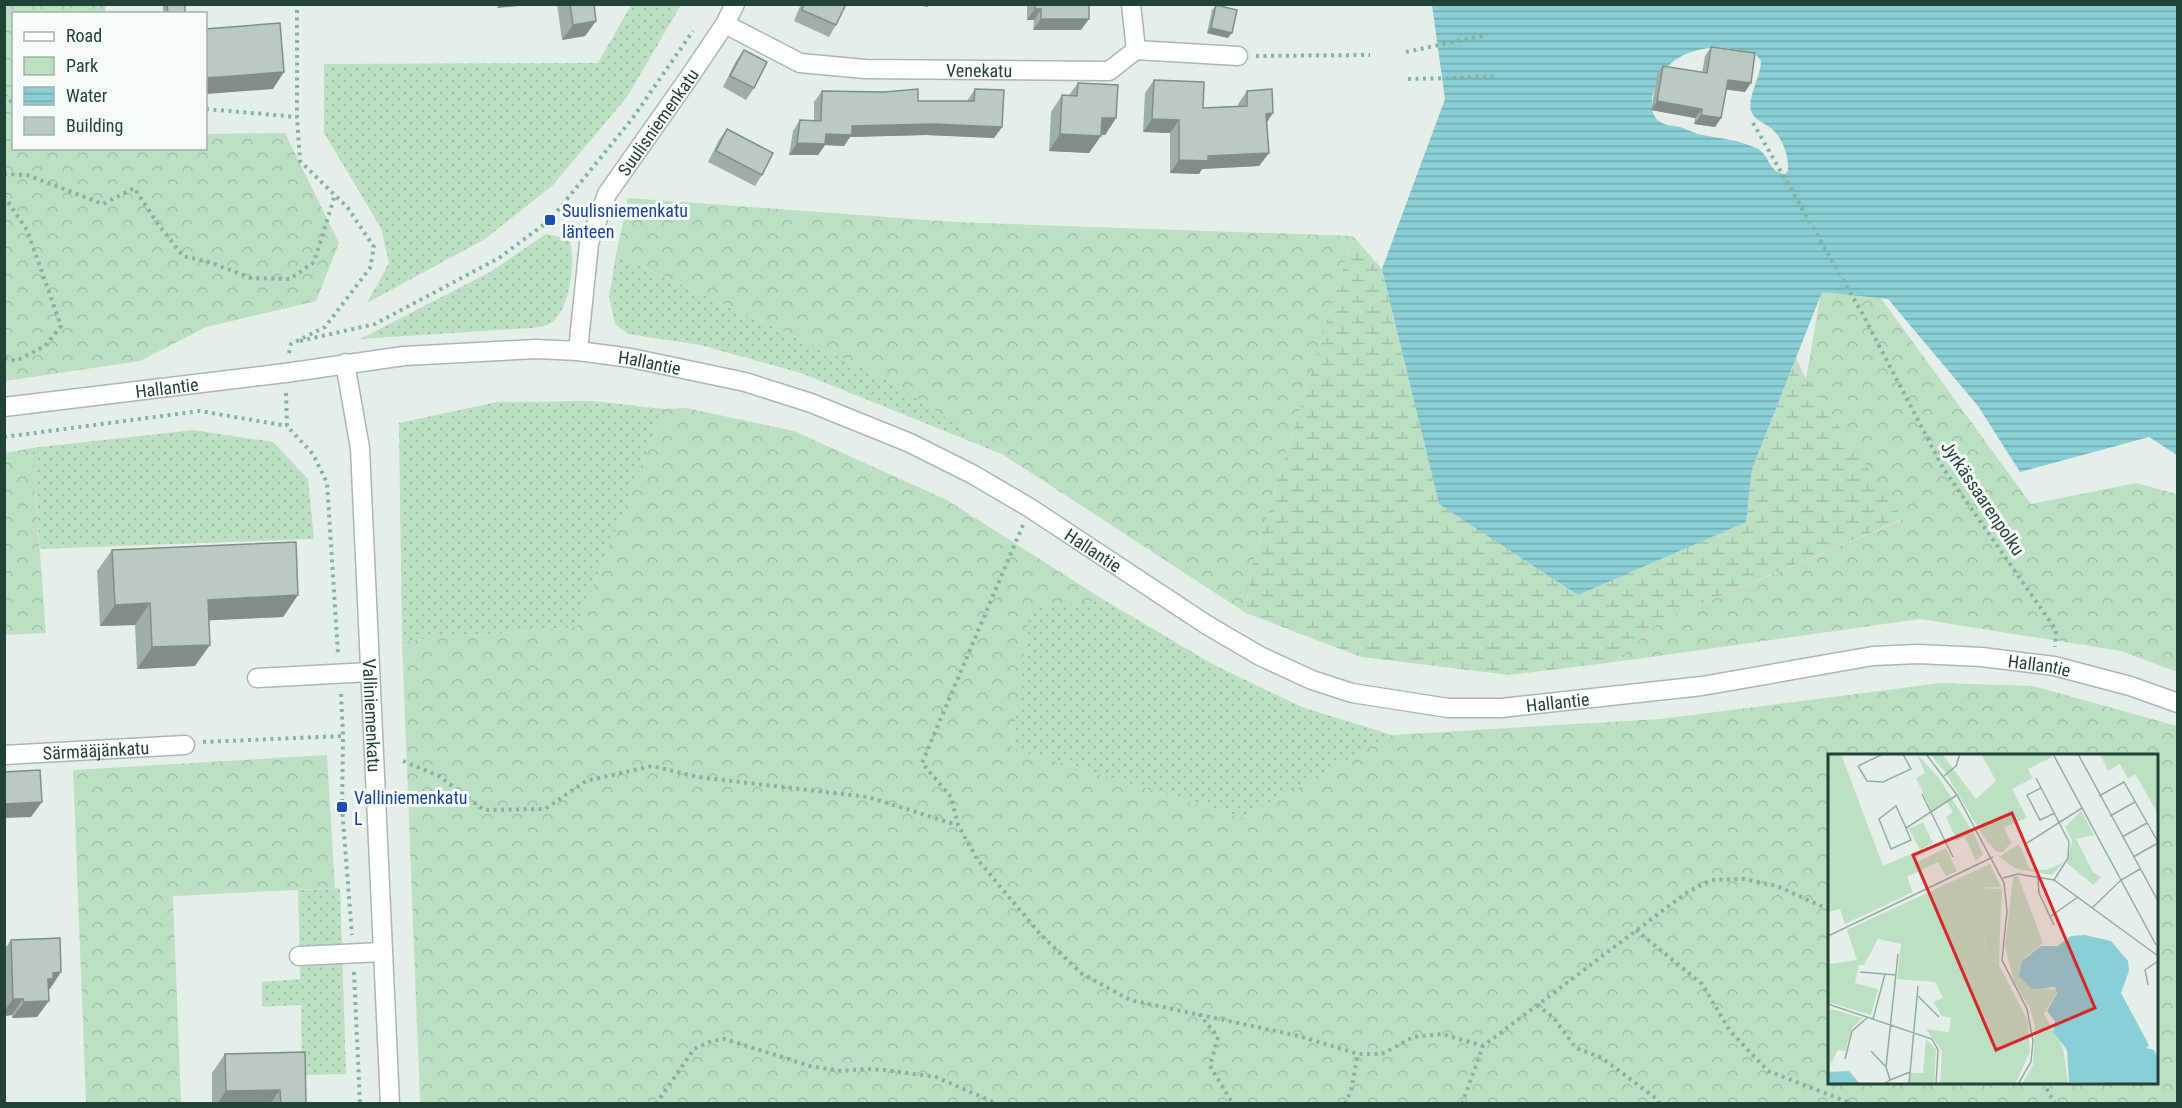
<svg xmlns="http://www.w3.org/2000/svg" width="2182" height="1108" font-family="'Roboto Condensed',sans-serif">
	<defs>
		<pattern id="green-dots" width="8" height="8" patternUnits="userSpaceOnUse" patternTransform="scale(1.5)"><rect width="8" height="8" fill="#bde0c4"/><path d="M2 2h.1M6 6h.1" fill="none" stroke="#a2c1a9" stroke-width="1.8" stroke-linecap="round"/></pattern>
		<pattern id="forest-crowns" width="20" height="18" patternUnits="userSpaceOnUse" patternTransform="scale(1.5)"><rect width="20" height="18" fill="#bde0c4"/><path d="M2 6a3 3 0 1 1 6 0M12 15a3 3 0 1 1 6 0" fill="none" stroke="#a2c1a9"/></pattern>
		<pattern id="wetland-marsh" width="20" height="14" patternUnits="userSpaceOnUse" patternTransform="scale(1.5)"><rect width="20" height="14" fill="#bde0c4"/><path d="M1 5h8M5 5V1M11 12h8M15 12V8" fill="none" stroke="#a2c1a9"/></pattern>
		<pattern id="water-rules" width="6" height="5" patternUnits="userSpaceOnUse" patternTransform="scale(1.5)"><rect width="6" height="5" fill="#8bcfd6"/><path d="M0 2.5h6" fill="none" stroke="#71aaae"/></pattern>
	</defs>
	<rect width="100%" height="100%" fill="#e5efe9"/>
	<g fill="url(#green-dots)">
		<polygon points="631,5 681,5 627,97 552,186 485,239 367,303 389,263 381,228 324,133 324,64 598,63"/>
		<path d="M546,234L569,239C577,259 570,314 549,324C544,327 536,327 530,328L360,339L490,272Z"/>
		<polygon points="616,255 887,379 1004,455 801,373 700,345 628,334 615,324 609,297"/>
		<polygon points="592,401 664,409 577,627 402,641 399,423 497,402"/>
		<polygon points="194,430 273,442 308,479 314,539 40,549 32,448"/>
		<polygon points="1104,600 1216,666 1302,707 1392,735 1244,818 1012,748 1030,607"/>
		<polygon points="340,888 346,1074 302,1075 301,1005 262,1007 262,982 300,979 298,890"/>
	</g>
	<g fill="url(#forest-crowns)" fill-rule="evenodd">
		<polygon points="4,5 106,5 105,13 14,14 14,148 206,148 206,134 285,133 339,243 316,301 206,327 140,361 5,381"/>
		<polygon points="628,198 955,222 1353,236 1250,572 1246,613 887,379 616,255"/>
		<polygon points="1864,275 2031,504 2136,483 2177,494 2177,672 2121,651 1920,619 1615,662 1661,621 1902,520 1806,379 1821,292"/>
		<path d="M686,408L794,431L947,500L1104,600L1030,608L1012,748L1244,818L1392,735L1660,719L1941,683L2033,686L2177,726V1103H420L402,641L577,627L664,409ZM1830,756H2156V1082H1830Z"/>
		<polygon points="32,448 46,633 5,635 5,453"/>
		<polygon points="327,755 335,888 173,896 181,1103 83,1103 86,1103 73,770"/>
	</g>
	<polygon fill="url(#wetland-marsh)" points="1353,236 1382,269 1439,504 1746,522 1752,469 1796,358 1806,379 1903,519 1661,621 1615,662 1510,675 1361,657 1246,613 1250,572"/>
	<path fill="url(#water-rules)" fill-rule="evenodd" d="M1432,5H2177V455L2149,437L2020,472L1978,406L1888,299L1822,292L1752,469L1746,522L1578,595L1439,504L1382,269L1445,99ZM1718,47L1754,52L1761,61C1761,76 1747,98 1751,111C1754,120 1765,123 1772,129C1783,139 1789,156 1788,171L1785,174C1767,172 1771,155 1756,148C1733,138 1720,139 1698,134C1692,132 1686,129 1680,127C1673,125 1664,126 1659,121C1645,110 1654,85 1662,74C1675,54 1696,49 1718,47Z"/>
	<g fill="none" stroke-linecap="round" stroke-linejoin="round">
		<g stroke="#a7b8b0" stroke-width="21">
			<g id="minor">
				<polyline points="1131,4 1136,50"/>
				<path id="s1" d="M725,24L800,63L865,69L1109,71L1136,50L1238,56"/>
				<path id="s2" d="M578,351L589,243L607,194L688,79L725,24L735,4"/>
				<path id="s3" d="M345,363L360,448L390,1104"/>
				<path id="s4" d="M4,407L285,373L404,356L536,349L578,351L631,358L745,382L811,403L910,443L972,474L1030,508L1207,625L1260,656L1312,680L1352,693L1448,708H1501L1702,686L1873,656L1918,654L1982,657L2054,666L2130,686L2178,703"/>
				<polyline points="257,678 370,672"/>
				<path id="s5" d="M4,755L185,745"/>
				<polyline points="299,956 382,952"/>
			</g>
		</g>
		<g stroke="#84b4a1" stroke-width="4" stroke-dasharray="3 4.5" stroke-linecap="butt">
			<polyline points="1406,52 1487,35"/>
			<polyline points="1256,56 1370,55"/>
			<polyline points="1408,79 1494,77"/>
			<polyline points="4,95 14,104"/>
			<polyline points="206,109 297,117"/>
			<polyline points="1753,123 1862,313 1943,468 2056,630 2055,647"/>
			<polyline points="4,174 27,175 103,204 134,188 158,224 183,256 209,262 251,278 290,279 314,262 335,195"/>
			<polyline points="4,196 27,230 61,326 45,346 16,361 4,358"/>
			<polyline points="300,341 375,324 499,258 550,220 632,119 693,31"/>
			<polyline points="289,353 291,344 325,327 370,268 374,247 348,208 300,161 297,117 297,4"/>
			<polyline points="286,393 287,426 313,454 327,483 338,653"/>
			<polyline points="4,437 200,411 287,426"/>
			<polyline points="1023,525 922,763 951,797 958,825 977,859 1041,935 1081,973 1130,1000 1299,1036 1358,1054 1382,1054 1413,1037 1442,1034 1483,1046"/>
			<polyline points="341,694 343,736 342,807 352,935"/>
			<polyline points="203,742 343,736"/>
			<polyline points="403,761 439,776 484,810 545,809 586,781 652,766 698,777 868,797 957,825"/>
			<polyline points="1636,930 1702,984 1730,1031 1768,1071 1853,1104"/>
			<polyline points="354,972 360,1104"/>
			<polyline points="1537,1005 1553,1017 1576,1048 1602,1058 1658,1100 1659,1104"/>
			<polyline points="1199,1014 1218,1037 1210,1066 1233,1104"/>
			<polyline points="2043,1082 2055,1104"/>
			<polyline points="656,1104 694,1049 711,1041 725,1039 810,1066 841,1071 866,1069 885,1070 936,1077 998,1104"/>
			<polyline points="1345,1104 1351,1091 1358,1054"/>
			<polyline points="1462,1104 1483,1046 1686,893 1711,880 1744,879 1777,886 1830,910"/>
		</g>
		<use href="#minor" stroke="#fff" stroke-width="18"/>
	</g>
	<g fill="#a0aea7">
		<rect x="163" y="4" width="22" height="10"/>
		<polygon points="557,4 594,4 596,21 585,36 562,40"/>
		<polygon points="801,4 846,4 836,25 829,37 794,21"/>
		<polygon points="1027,4 1089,4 1081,30 1033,30 1034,20 1027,20"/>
		<polygon points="1216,5 1228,38 1207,33 1212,10"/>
		<polygon points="1711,47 1745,92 1726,89 1721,118 1715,127 1694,124 1695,118 1651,110 1657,75 1663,66 1702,73 1705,56"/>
		<polygon points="744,50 754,88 746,100 723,87 736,61"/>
		<polygon points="1154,80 1203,108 1238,106 1238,104 1247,91 1273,113 1267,122 1269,153 1259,166 1202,169 1199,174 1170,173 1170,133 1143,132 1145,93"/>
		<polygon points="1078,83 1116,118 1105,135 1101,135 1089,153 1049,151 1051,112 1062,95 1069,95"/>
		<polygon points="975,89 1002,127 994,138 926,135 850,137 844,146 825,145 818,155 789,155 793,131 800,120 814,120 814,102 822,91 918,101 967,101"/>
		<polygon points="727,129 762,175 755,186 708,162 719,140"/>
		<polygon points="112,550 298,595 283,617 209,620 195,666 137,669 135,625 100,626 97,571"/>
		<polygon points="11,940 50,989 48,989 37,1017 12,1018 12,1015 4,1016 4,950"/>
		<polygon points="225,1054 306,1104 212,1104 212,1073"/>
	</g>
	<g fill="#828d88">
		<polygon points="500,4 541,4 497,8"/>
		<polygon points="911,4 929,4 928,7"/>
		<polygon points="1035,9 1041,9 1034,20 1027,20"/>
		<polygon points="1041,19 1089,19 1081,30 1033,30"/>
		<polygon points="596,21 585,36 562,40 573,25"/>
		<polygon points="1211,28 1232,33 1228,38 1207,33"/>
		<polygon points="284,72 273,89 206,94 206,78"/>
		<polygon points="1728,80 1751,83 1745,92 1721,89"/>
		<polygon points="1657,101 1702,109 1695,118 1651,110"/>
		<polygon points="1273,113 1264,126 1266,114"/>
		<polygon points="1701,115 1721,118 1715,127 1694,124"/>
		<polygon points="1102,118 1116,118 1105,135 1090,134"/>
		<polygon points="1152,119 1179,120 1170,133 1143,132"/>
		<polygon points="934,124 1002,127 994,138 926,135 850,137 844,146 825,145 818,155 789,155 797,143 852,126"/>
		<polygon points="1060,134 1101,136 1089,153 1049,151"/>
		<polygon points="1269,153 1259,166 1202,169 1199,174 1170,173 1179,160 1208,156"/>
		<polygon points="298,595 283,617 193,621 208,600"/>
		<polygon points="150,603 135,625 100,626 115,605"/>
		<polygon points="210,645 195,666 137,669 152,647"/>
		<polygon points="42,802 31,817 4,818 4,804"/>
		<polygon points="61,972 50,989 47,989 36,996 53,973"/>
		<polygon points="13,999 23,999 12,1015 4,1016 4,1012"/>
		<polygon points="49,1001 37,1017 12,1018 24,1002"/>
		<polygon points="280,1090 270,1104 217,1104 226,1091"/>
	</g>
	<g fill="#bacac2" stroke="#828d88" stroke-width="1.5">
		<polygon points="167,4 185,4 185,14 168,14"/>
		<polygon points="570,4 594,4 596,21 573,25"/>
		<polygon points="804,4 846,4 836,25 802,10"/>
		<polygon points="1035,4 1089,4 1089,19 1041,19 1041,9 1035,9"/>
		<polygon points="1216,5 1237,10 1232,33 1211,28"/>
		<polygon points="280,23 284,72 206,78 206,29"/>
		<polygon points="1711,47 1755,53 1751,83 1728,80 1721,118 1701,115 1702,109 1657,101 1663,66 1707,73"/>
		<polygon points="744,50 767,62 754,88 730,76"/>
		<polygon points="1154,80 1204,82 1203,108 1247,106 1247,91 1272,89 1273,113 1266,114 1269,153 1208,156 1208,161 1179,160 1179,120 1152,119"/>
		<polygon points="1078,83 1118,85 1116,118 1102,118 1101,136 1060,134 1062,95 1077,96"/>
		<polygon points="918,89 918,101 974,101 975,89 1004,90 1002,127 934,124 852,126 852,135 826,134 825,144 797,143 800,120 821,121 822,91 884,92"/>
		<polygon points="727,129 773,153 762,175 716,151"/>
		<polygon points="296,542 298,595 208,600 210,645 152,647 150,603 115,605 112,550"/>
		<polygon points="40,770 42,802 4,804 4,772"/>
		<polygon points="60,938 61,972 53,973 53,979 48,979 49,1001 24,1002 23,999 13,999 11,940"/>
		<polygon points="305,1052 306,1104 281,1104 280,1090 226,1091 225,1054"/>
	</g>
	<g fill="#1a4fb4" stroke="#f6fbf8" stroke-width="2">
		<rect x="544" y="214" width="12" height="12" rx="3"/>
		<rect x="336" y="801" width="12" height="12" rx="3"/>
	</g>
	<g text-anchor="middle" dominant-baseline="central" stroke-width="6" stroke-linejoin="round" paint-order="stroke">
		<g font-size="18" fill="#224237" stroke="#f6fbf8">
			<text stroke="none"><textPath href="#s1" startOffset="264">Venekatu</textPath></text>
			<text stroke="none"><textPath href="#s2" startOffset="249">Suulisniemenkatu</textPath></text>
			<text stroke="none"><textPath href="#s4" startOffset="650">Hallantie</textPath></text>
			<text stroke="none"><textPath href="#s4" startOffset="164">Hallantie</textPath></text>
			<text transform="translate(1983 498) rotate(56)">Jyrkässaarenpolku</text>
			<text stroke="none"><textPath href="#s4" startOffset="1136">Hallantie</textPath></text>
			<text stroke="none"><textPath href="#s4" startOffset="2126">Hallantie</textPath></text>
			<text stroke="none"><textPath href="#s4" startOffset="1640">Hallantie</textPath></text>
			<text stroke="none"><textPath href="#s3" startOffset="354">Valliniemenkatu</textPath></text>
			<text stroke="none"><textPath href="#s5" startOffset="92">Särmääjänkatu</textPath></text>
		</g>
		<g font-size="18" fill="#164399" stroke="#f6fbf8" text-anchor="start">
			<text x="562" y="210">Suulisniemenkatu<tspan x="562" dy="21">länteen</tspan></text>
			<text x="354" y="797">Valliniemenkatu<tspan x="354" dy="21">L</tspan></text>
		</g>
	</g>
	<g transform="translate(1828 754)">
		<rect width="330" height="330" fill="#e5efe9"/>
		<path d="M145,78L155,100L148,107L137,83ZM191,90L202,115L218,116L235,109L224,121L189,115L171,103ZM162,110L173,133L150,134L142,119ZM169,174L172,180L171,211L158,201L156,178Z" fill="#bde0c4"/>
		<path d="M0,0H13L55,112L85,99L89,108L118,94L129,117L118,122L110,108L79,123L85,138L17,170L12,155L1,158ZM89,0L111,24L145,78L129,87L118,63L125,58L119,48L104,58L88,24L97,19ZM102,0H114L148,45L168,27L153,0H223L224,3L200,15L205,24L184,35L199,64L176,73L183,89L175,98H169L157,85L117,18ZM272,0H330V60L307,20L300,25L292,10L280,17ZM253,57L266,81L248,85L265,118L273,123L265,131L239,109L244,87L237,73ZM95,68L105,89L92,96L81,75ZM142,119L150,134L174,135L172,180L169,174L156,178L158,201L171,211L200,267L202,298L187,330H112L114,297L98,275L121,278L123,264L114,262L105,248L115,244L107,228L69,225L73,190L50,185L36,211H31L27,229L50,235L43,261L0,248V210L29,206L19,176ZM190,122L215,189L177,193L185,123ZM186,228L210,248L219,235L230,236L216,260L235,294L240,330H194L205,311L207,273L202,254ZM0,254L34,264L24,274L17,297L10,296L0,315ZM98,285L108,295L106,330H82V319H95Z" fill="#bde0c4"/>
		<path d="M215,189L194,206L209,233H220L210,249L186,228L177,193Z" fill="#bde0c4"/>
		<path d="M257,181L283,187L300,207L301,217L293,239L321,291L318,294L326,296L330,304V330L241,328L239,296L225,278L227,267L219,257L229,239L227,233L204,235L191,222L194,207L213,192H230L243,182ZM21,317L32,330H0V318Z" fill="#8bcfd6"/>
		<path fill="none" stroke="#97aaa2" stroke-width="1.5" d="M98,0L129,41L176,129L179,157L174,206L199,255L205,287L203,308L190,330M225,0L328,191M250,0L330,147M30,12L39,27L55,28L83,15L75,0M30,12L55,0M116,22L128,12L132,0M208,24L241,88L240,104L226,126M213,34L199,41L212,66L227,59M94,40L125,103M271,42L296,28L330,88M282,62L307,48M78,74L68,52L51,65L63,95L83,86L78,74L129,41M294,83L319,69M199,89L254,54M305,103L330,89M175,124L190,120L226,126L330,202M210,124L211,139L226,171M264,154L293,126L312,115M223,162L250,143M0,182L165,103M32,218L68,221M320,231L317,216L330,207M90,242L111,263M0,250L104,285L110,296L108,330M45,265L57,220M43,297L58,313M17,305L24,277L40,263M62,326L82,318M56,330L62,326L58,313L70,200M81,330L90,232"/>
		<path fill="#d62828" fill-opacity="0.15" stroke="#d62828" stroke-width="3" d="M184,59L267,254L168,296L85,101Z"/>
		<rect width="330" height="330" fill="none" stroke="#224237" stroke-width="3"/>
	</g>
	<rect width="2182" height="1108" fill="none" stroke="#224237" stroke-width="12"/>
	<rect x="12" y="12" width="195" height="138" fill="#f6fbf8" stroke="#a1b1ab" stroke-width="1.5"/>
	<rect x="24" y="32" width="30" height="9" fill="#ffffff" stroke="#a1b1ab" stroke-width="1.5"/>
	<text x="66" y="42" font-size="18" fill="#224237">Road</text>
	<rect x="24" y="57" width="30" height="18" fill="#bde0c4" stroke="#a1b1ab" stroke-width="1.5"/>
	<text x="66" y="72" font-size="18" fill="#224237">Park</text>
	<rect x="24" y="87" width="30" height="18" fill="url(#water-rules)" stroke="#a1b1ab" stroke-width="1.5"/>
	<text x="66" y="102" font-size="18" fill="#224237">Water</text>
	<rect x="24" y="117" width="30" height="18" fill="#bacac2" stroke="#a1b1ab" stroke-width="1.5"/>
	<text x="66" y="132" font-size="18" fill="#224237">Building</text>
</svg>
